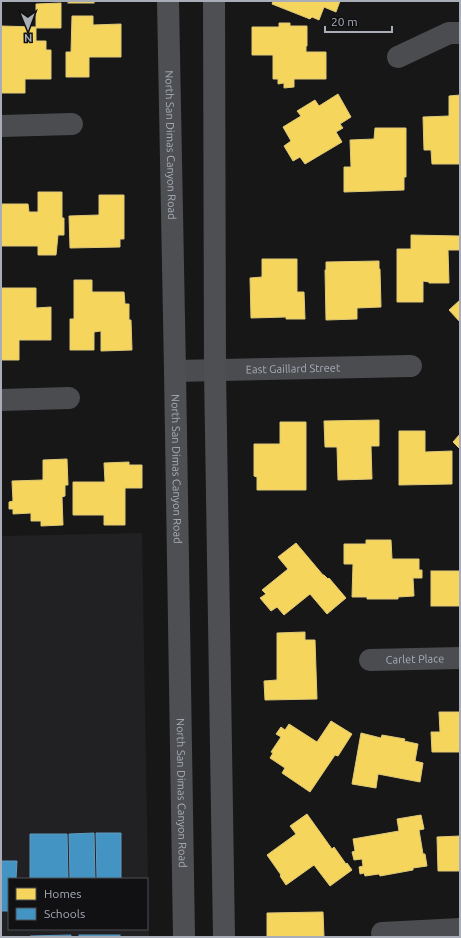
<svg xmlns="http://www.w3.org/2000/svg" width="461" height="938" font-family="Ubuntu,sans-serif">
	<rect width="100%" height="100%" fill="#171717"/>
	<path fill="#212123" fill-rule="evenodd" d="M142,533L149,937H1V536ZM9,879H147V929H9Z"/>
	<g fill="#f6d55c" stroke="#dfc978">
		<rect x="68" y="1" width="26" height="2"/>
		<polygon points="273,1 340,1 336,12 324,7 319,20 312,17 310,19 272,4"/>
		<polygon points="61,3 61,28 36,28 36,4"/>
		<polygon points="72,16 93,16 93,25 121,24 121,57 89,57 89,77 66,77 66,52 71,52"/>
		<polygon points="279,23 290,23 290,26 307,26 307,46 306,46 306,52 326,52 326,79 294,79 294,87 284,88 284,83 278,84 278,79 273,79 273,55 252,55 252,27 279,27"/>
		<polygon points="1,26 36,27 36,41 46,41 46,50 51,50 51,79 25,79 25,93 1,93"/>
		<polygon points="338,94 351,117 340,124 343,128 336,132 342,142 305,164 300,157 293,161 284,146 291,141 283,127 301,116 297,111 315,100 319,106"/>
		<polygon points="460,95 460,164 432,164 431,150 424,150 423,117 449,116 449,96"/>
		<polygon points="375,128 406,128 406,177 404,177 404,190 344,192 344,167 351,167 350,140 374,139"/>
		<polygon points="38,192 62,192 62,218 64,218 64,235 58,235 56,255 38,255 38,246 1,246 1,204 28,204 29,212 38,212"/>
		<polygon points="99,195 124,195 124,239 120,239 120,247 70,248 69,216 99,215"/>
		<polygon points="411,235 460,236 460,250 448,250 449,283 429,283 429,282 423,281 423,302 397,302 397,249 411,249"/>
		<polygon points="262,259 297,259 297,292 304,292 305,319 286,319 286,317 251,318 250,278 262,277"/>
		<polygon points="379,261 379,269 380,269 381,307 357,308 357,319 326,320 325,270 326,270 326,262"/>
		<polygon points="74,280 92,280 92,292 124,292 125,304 129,304 129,320 131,320 132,350 101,351 101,331 94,332 94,350 70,350 70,319 74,319"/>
		<polygon points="1,288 36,288 36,308 51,307 51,340 19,340 19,360 1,360"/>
		<polygon points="460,300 460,322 449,310"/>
		<polygon points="379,420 379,446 371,446 372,479 338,480 337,447 325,447 324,421"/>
		<polygon points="280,422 306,422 306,490 257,490 257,477 254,476 254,444 280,444"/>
		<polygon points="399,431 425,431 425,452 452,451 452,484 399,485"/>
		<polygon points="460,434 460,449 453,442"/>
		<polygon points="67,459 68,485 65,485 65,496 62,497 63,525 41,526 41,521 31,521 31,513 13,514 13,509 9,509 9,502 13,501 12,481 43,480 43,460"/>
		<polygon points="129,462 129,465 142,465 142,488 125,488 125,525 104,525 104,515 73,515 73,482 105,482 104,463"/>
		<polygon points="366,540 391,540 392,559 419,559 419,570 422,570 422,578 413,578 414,596 398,597 398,599 367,599 367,597 352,597 353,564 344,564 344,544 366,544"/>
		<polygon points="296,543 323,575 324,575 328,579 329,578 346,598 327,614 310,594 284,615 277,607 271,611 260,598 266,594 262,590 288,569 278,557"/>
		<rect x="431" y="571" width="29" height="35"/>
		<polygon points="305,632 305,640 315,640 317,699 265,700 264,681 277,680 277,633"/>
		<polygon points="439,712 460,712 460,752 432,752 431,732 440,732"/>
		<polygon points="331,721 352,734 338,756 335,755 310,792 282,773 285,768 270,758 273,753 271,752 281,737 276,734 281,727 285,730 289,724 317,742"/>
		<polygon points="361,733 381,738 382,735 405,739 404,741 418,744 415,761 423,763 420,782 378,774 376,788 352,784"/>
		<polygon points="307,814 332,849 334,847 346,864 347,863 352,870 330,886 314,865 286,885 280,876 281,875 267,855 296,834 290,826"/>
		<polygon points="421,815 424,829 419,830 423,854 425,854 427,866 413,868 413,870 380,876 379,874 365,876 364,873 360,874 359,867 363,866 362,859 354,860 352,852 355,851 353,839 399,831 397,819"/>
		<polygon points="460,836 460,871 438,871 437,837"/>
		<polygon points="323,912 324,937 267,937 267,913"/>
	</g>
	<g fill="#4393c3" stroke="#619bc0">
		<polygon points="94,833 95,879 70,879 69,834"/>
		<polygon points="96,833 121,833 121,879 97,879"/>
		<polygon points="30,834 67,834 68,879 30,879"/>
		<polygon points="1,861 17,861 16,879 9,879 9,911 1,911"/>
		<polygon points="71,935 71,937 30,937 30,936"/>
		<rect x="79" y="935" width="41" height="2"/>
	</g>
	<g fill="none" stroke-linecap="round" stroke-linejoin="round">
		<g stroke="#4b4c50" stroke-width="22">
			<polyline points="398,57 449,33 460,33"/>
			<polyline points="1,126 72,124"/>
			<path id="s1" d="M175,371L411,366"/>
			<polyline points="1,400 69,398"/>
			<path id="s2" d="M370,660L460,658"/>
			<polyline points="382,933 460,929"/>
		</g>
		<g stroke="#4d4f52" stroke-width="22">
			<path id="s3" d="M168,1L175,371L184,937"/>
			<polyline points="214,1 215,370 224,937"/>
		</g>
	</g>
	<g text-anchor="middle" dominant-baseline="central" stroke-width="4" stroke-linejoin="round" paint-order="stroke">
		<g font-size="11" fill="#a8adb8" stroke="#111113">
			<text stroke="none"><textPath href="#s3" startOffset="144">North San Dimas Canyon Road</textPath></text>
			<text stroke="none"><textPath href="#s1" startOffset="118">East Gaillard Street</textPath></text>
			<text stroke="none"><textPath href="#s3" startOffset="468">North San Dimas Canyon Road</textPath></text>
			<text stroke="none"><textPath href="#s2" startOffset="45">Carlet Place</textPath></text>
			<text stroke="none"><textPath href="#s3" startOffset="792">North San Dimas Canyon Road</textPath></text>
		</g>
	</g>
	<rect width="461" height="938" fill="none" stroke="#a8adb8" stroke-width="4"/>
	<rect x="8" y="878" width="140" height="52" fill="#111113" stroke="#4d4f55"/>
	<rect x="16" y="888" width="20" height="12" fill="#f6d55c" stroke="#4d4f55"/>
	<text x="44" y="898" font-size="12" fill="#a8adb8">Homes</text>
	<rect x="16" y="908" width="20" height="12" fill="#4393c3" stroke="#4d4f55"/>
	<text x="44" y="918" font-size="12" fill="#a8adb8">Schools</text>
	<g transform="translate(28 28) rotate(179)" stroke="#111113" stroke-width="3" paint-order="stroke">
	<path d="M0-3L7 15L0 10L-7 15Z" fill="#a8adb8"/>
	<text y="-6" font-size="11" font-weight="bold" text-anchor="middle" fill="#a8adb8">N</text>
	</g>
	<path d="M325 26v6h67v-6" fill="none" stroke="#a8adb8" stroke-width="2"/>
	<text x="331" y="26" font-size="12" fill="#a8adb8" stroke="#111113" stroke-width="3" paint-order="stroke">20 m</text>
</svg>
